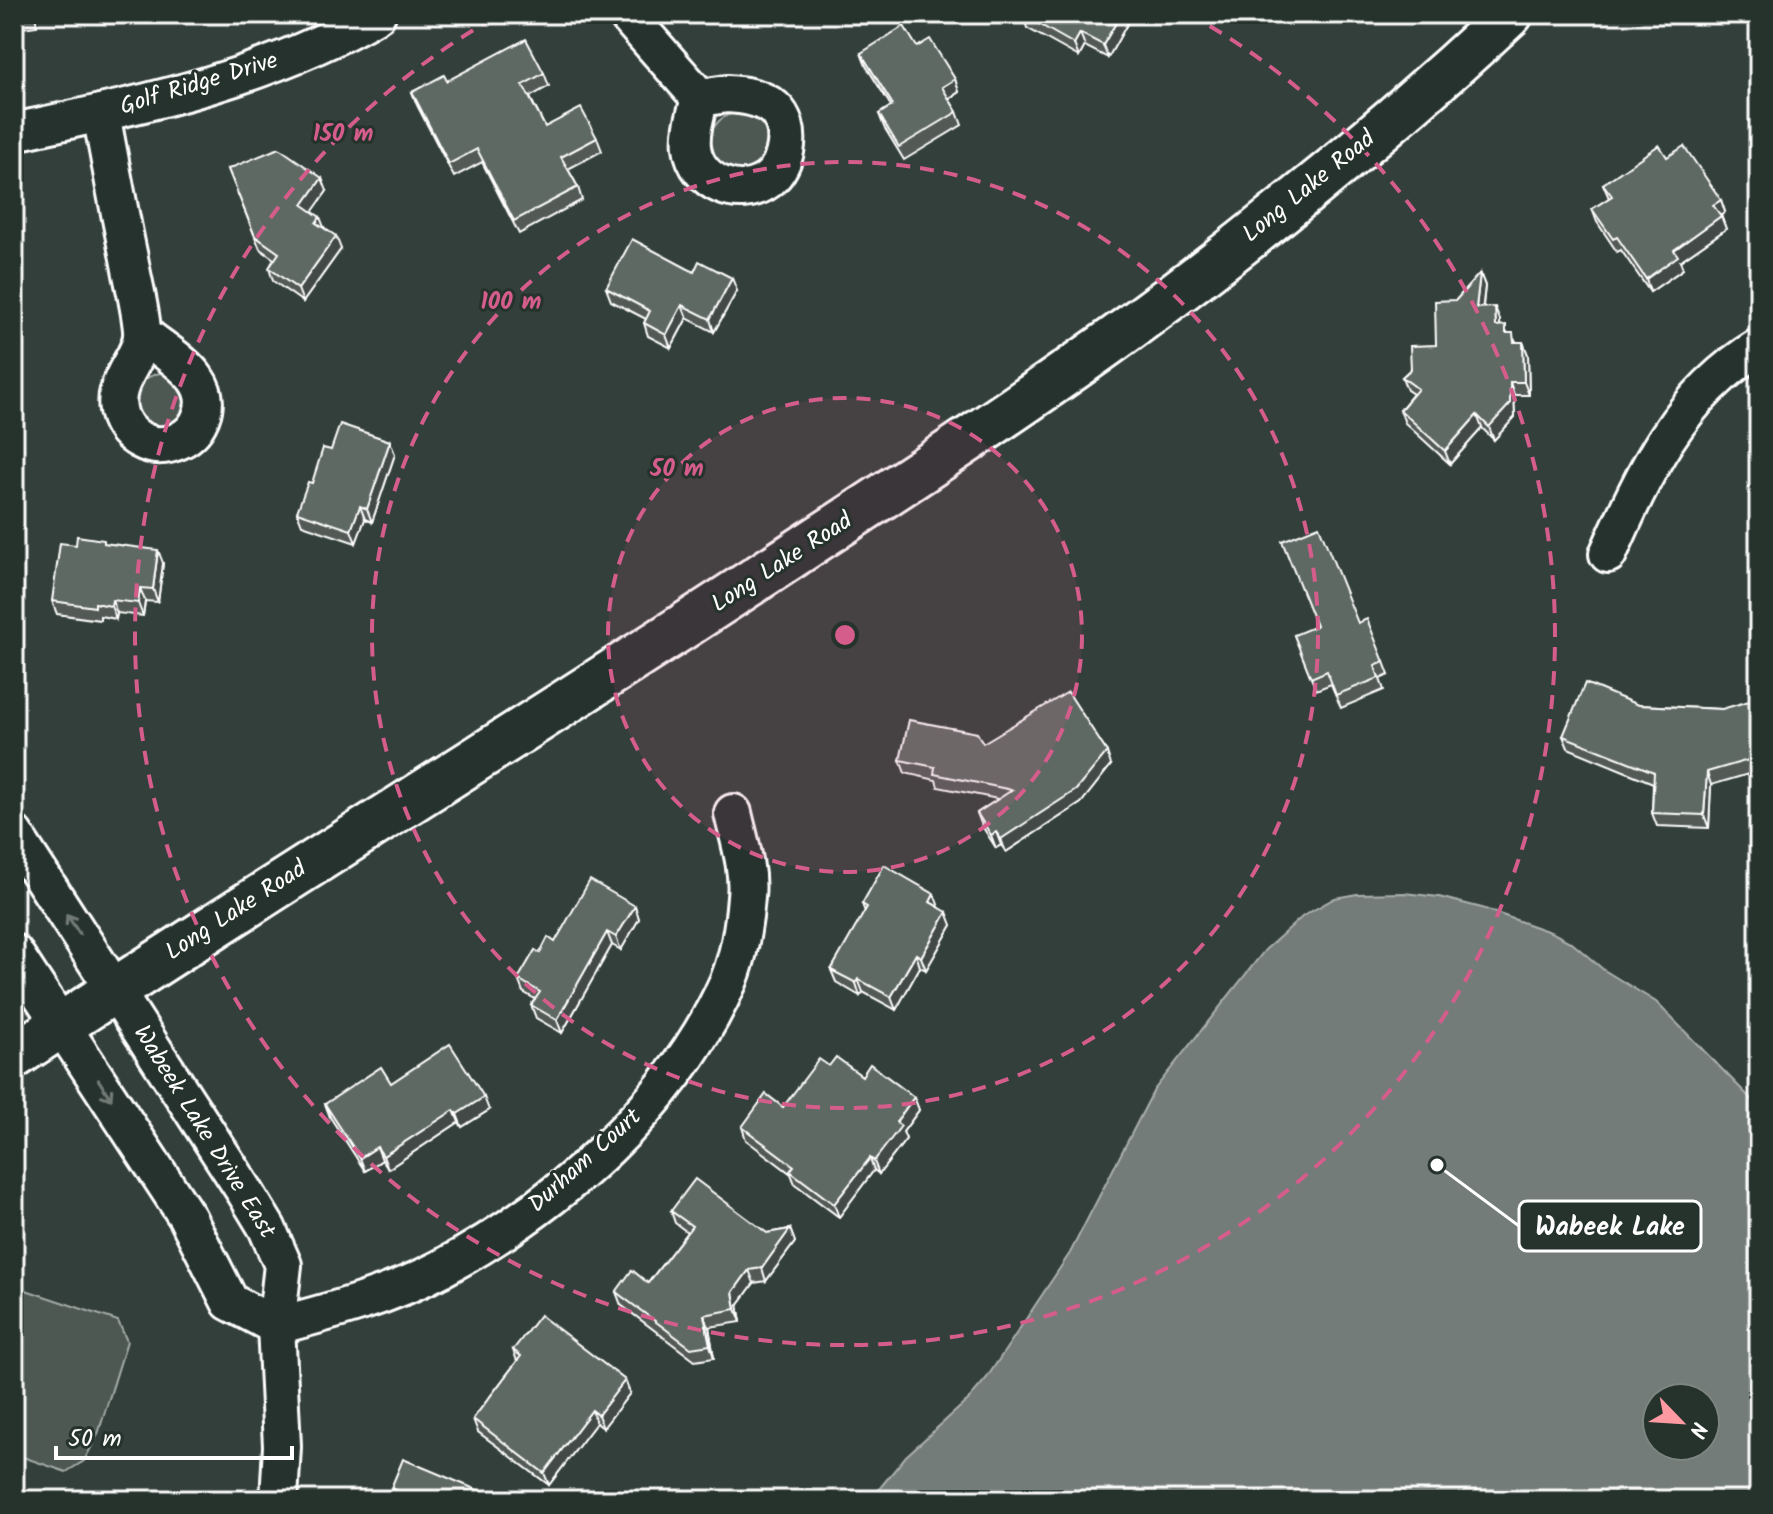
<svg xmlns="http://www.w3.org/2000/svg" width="1773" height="1514" font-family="Kalam,sans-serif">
	<rect width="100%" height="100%" fill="#333f3a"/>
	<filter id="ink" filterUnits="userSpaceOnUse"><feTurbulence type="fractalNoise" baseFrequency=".0125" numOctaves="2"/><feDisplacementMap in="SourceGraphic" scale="16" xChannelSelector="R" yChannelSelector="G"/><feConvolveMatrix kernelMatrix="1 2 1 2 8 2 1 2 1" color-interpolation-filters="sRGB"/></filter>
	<g filter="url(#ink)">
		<g fill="#4d5853" stroke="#a6aca9" stroke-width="2">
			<circle cx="739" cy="142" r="29"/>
			<path d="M160,373L170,374L186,387L185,418L157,431L137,418C134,395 134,379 160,373Z"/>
			<polygon points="14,1286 118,1321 127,1341 98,1434 84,1461 66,1472 14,1454"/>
		</g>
		<path fill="#737b78" stroke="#abb0ae" stroke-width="2" fill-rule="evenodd" d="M1404,893L1439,897L1482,908L1553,933L1572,943L1604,970L1656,1002L1759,1107V1500H870L906,1456L968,1400L986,1379L1070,1253L1154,1090L1265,950L1303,916L1335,898L1357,894ZM1657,1398H1705V1446H1657Z"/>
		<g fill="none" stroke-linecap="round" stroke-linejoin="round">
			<g stroke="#fff" stroke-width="42">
				<g id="street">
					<polyline points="626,14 700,98"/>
					<path d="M727,94C744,95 760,97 774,108C794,126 788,165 768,180C740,201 696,183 692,147C690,131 696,114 700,98Z"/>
					<path d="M101,113C110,162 119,210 129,258C133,282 140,306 142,330C145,358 107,381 120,417C128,437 149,449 169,444C181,441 192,434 198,423C221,380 170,357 143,334"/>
					<path d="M14,132C139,105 265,80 377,14"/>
					<path d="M1608,554C1644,473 1679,395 1759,347"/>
					<polyline points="14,834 244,1190 267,1228 283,1265 276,1326 282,1446 279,1500"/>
					<polyline points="14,953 187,1217 230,1302 276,1326"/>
					<path d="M276,1326C333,1311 390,1296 442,1268C558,1206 675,1103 729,980C739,955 744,923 746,897C749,869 739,840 733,813"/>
				</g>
			</g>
			<g stroke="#fff" stroke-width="50">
				<path id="secondary" d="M14,1056C272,886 535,725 793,555C906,481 1019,408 1128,329C1261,232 1390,126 1510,14"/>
			</g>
			<use href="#street" stroke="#26332d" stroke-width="36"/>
			<use href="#secondary" stroke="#26332d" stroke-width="44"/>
		</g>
		<g fill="#525a56" stroke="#fff" stroke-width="2">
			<polygon points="14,14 35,14 37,26 14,29"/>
			<polygon points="1023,14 1130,14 1131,17 1108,58 1085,46 1079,57 1027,28"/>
			<polygon points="917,47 955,79 959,92 949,99 957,112 962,125 904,160 884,127 879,114 891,106 866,66 861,53"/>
			<polygon points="544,73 549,86 530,97 545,127 597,138 602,151 568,169 578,187 582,200 519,234 482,162 454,177 417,105 412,92 447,81"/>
			<polygon points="1667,157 1721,200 1725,212 1721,215 1726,229 1680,261 1683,269 1650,292 1621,250 1617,252 1597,222 1592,209 1609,198 1603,184"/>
			<polygon points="228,169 327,191 312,211 341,249 303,302 273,281 269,268 274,259 260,249"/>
			<polygon points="694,272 737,291 714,332 687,318 671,348 648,336 644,323 646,319 611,301 606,288"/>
			<polygon points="1480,273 1485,286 1483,307 1500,320 1500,326 1517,342 1523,342 1528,355 1529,395 1514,395 1515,417 1494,440 1482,428 1450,464 1405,423 1400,410 1413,394 1407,390 1402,377 1436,345 1456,300"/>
			<polygon points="331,450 395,454 372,522 365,519 356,543 302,525 297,512 312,483"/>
			<polygon points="106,544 163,563 158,602 145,601 143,616 117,613 116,619 100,616 100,620 57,614 52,601 76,545"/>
			<polygon points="1358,623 1384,662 1389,675 1380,679 1384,690 1341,708 1331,684 1316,690 1294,635"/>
			<polygon points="1638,705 1722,709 1759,708 1759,771 1711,785 1709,828 1657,826 1652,813 1653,783 1568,748 1563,736"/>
			<polygon points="983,743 1111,765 1081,803 1006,852 1001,845 996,848 982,826 977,813 998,799 938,787 936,780 905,773 900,760"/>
			<polygon points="862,904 939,907 952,925 926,970 920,967 896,1010 863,992 860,996 836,982 831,970 865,912"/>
			<polygon points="635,906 639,919 621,950 612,945 562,1033 536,1018 531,1005 535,999 523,992 518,979 540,953 555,942"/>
			<polygon points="829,1066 862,1076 914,1097 919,1110 903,1132 906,1139 879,1174 874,1170 839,1217 795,1184 791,1174 746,1140 742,1127 783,1107"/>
			<polygon points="391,1083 489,1110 462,1127 459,1122 388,1169 382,1160 365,1171 330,1117 325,1104"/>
			<polygon points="671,1211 767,1233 790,1229 795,1242 766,1281 754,1283 738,1305 741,1322 709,1327 714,1358 695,1361 621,1305 616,1292 648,1283 687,1232 675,1223"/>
			<polygon points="513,1350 630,1393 603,1428 596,1423 549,1485 478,1432 473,1419 517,1361"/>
			<polygon points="391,1488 487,1494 489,1500 396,1500"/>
		</g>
		<g fill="#424a46" stroke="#fff" stroke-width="2">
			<polygon points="1121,14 1130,14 1131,17 1108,58 1103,45"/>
			<polygon points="1080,33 1085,46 1079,57 1074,44"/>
			<polygon points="955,79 959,92 946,100 942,87"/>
			<polygon points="322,178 327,191 308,218 303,205"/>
			<polygon points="1721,200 1725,212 1718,218 1713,205"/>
			<polygon points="1721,216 1726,229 1680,261 1683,269 1650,292 1646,279 1674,250"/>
			<polygon points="320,217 325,230 316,223"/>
			<polygon points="336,236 341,249 303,302 298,289"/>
			<polygon points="16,265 21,278 14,322 14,279"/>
			<polygon points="1480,273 1485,286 1481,320 1476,308"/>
			<polygon points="732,278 737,291 714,332 710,319"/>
			<polygon points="682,305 687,318 671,348 666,335"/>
			<polygon points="1495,307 1500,320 1500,339 1496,326"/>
			<polygon points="1523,342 1528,355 1529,395 1524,382"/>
			<polygon points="1510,382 1514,395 1515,417 1494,440 1489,427"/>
			<polygon points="1477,415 1482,428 1450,464 1445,451"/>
			<polygon points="390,441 395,454 372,522 367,509"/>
			<polygon points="360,506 365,519 356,543 351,530"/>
			<polygon points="158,550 163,563 158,602 153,589"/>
			<polygon points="140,588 145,601 143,616 138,603"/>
			<polygon points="112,600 117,613 116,619 111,606"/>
			<polygon points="1107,752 1111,765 1081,803 1006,852 1001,839"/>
			<polygon points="1707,772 1711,785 1709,828 1704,815"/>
			<polygon points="996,832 1001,845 996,848 991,835"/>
			<polygon points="934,894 939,907 930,902"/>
			<polygon points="635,906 639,919 621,950 616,937"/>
			<polygon points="947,912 952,925 926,970 921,957"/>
			<polygon points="607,932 612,945 562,1033 557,1020"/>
			<polygon points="916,954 920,967 896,1010 891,997"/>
			<polygon points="858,979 863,992 860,996 856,983"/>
			<polygon points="484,1097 489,1110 462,1127 457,1114"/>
			<polygon points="914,1097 919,1110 903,1132 906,1139 879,1174 874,1161 896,1122"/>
			<polygon points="454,1110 459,1122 388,1169 383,1156"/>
			<polygon points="377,1147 382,1160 365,1171 360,1158"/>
			<polygon points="870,1158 874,1170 839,1217 834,1204"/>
			<polygon points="790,1229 795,1242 766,1281 762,1268"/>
			<polygon points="749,1270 754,1283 738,1305 741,1322 736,1309 733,1292"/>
			<polygon points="704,1315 709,1327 714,1358 710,1345"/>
			<polygon points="625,1380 630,1393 603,1428 598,1415"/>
			<polygon points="592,1410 596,1423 549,1485 544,1473"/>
		</g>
		<g fill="#5f6964" stroke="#fff" stroke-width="2">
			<polygon points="1023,14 1121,14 1103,45 1080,33 1074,44 1023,15"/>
			<polygon points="904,26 917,47 930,39 955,79 942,87 957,112 899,147 879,114 893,105 861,53"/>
			<polygon points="526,39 544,73 523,85 545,127 581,108 597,138 561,157 578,187 514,221 477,149 449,164 412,92 444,75 447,81"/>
			<polygon points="1659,145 1667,157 1684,146 1721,200 1713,205 1721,216 1674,250 1678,256 1646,279 1617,237 1613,239 1592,209 1612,196 1603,184"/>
			<polygon points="279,148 322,178 303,205 320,217 316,223 336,236 298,289 269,268 279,253 255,236 228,169"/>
			<polygon points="632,239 694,272 699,261 732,278 710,319 682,305 666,335 644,323 650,311 606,288"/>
			<polygon points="1480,273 1476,308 1495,307 1496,326 1506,325 1506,333 1513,333 1514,342 1523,342 1524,382 1510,382 1510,404 1489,427 1477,415 1445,451 1400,410 1418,389 1402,377 1411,369 1410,346 1436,345 1435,301 1456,300"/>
			<polygon points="340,424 390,441 367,509 360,506 351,530 297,512 308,482 312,483 323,448 331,450"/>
			<polygon points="1319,526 1358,623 1367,619 1384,662 1375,666 1379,678 1336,695 1327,671 1311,678 1294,635 1316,626 1282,541"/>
			<polygon points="77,536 104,540 104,543 158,550 153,589 140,588 138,603 112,600 111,606 95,603 95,607 52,601 60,543 76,545"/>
			<polygon points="1585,683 1638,705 1722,709 1756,699 1759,711 1759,757 1707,772 1704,815 1652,813 1654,772 1563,736"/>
			<polygon points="1068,692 1107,752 1076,790 1001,839 996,832 991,835 977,813 1012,790 934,774 935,767 900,760 909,720 977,733 983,743"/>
			<polygon points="884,865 934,894 930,902 947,912 921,957 916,954 891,997 858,979 856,983 831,970 867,907 862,904"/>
			<polygon points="590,880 635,906 616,937 607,932 557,1020 531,1005 540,992 518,979 535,950 540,953 548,937 555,942"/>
			<polygon points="450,1044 484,1097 457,1114 454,1110 383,1156 377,1147 360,1158 325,1104 381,1067 391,1083"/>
			<polygon points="836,1057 862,1076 870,1064 914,1097 896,1122 901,1126 874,1161 870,1158 834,1204 790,1171 794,1166 742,1127 766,1094 783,1107 819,1059 829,1066"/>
			<polygon points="695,1179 767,1233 790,1229 762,1268 749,1270 733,1292 736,1309 704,1315 710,1345 691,1348 616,1292 632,1270 648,1283 692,1226 671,1211"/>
			<polygon points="540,1315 625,1380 598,1415 592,1410 544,1473 473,1419 521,1356 513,1350"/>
			<polygon points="403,1459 487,1494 484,1500 398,1500 401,1492 391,1488"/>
		</g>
		<defs><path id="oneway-shaft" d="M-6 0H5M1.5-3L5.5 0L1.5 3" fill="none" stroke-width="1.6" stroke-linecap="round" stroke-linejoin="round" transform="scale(2)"/></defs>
		<g stroke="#727a76">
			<use href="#oneway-shaft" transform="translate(73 924) rotate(-123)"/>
			<use href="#oneway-shaft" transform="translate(105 1090) rotate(57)"/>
		</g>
	</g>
	<circle cx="845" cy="635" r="237" fill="#d45d8c" fill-opacity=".12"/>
	<g fill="none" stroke="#d45d8c" stroke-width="4" stroke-dasharray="14 10">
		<circle cx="845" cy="635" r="237"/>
		<circle cx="845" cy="635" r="473"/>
		<path d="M1189 14A710 710 0 1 1 501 14"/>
	</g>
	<g text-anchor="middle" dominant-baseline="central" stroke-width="6" stroke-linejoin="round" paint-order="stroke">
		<g font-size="24" fill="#fff" stroke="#26332d">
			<text transform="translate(199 84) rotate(-17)">Golf Ridge Drive</text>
			<text transform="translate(1309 187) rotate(-39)">Long Lake Road</text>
			<text transform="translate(782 563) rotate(-33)">Long Lake Road</text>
			<text transform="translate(236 911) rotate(-33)">Long Lake Road</text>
			<text transform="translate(204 1132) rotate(58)">Wabeek Lake Drive East</text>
			<text transform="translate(585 1161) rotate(-42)">Durham Court</text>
		</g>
	</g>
	<circle cx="845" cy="635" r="12" fill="#d45d8c" stroke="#26332d" stroke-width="4"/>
	<g font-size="24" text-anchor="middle" font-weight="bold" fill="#d45d8c" stroke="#26332d" stroke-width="6" stroke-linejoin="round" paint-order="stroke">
		<text x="343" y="141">150 m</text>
		<text x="511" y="309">100 m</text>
		<text x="677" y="476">50 m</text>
	</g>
	<path fill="none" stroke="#fff" stroke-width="3" d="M1437 1165L1519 1226"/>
	<circle fill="#fff" stroke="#26332d" stroke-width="3" cx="1437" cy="1165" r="8"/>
	<rect fill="#26332d" stroke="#fff" stroke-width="3" x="1519" y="1201" width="182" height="50" rx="8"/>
	<g font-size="26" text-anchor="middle" font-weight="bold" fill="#fff">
		<text x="1610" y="1235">Wabeek Lake</text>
	</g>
	<rect width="1773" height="1514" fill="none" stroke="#26332d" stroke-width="48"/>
	<rect x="24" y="24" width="1725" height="1466" fill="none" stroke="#fff" stroke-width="3" filter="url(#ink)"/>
	<g transform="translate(1681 1422) rotate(115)"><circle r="38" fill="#26332d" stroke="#7d8581" stroke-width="2"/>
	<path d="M0-6L14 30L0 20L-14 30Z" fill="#ff9aa2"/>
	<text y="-12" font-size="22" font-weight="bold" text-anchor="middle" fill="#ffffff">N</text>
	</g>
	<path d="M56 1446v12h236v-12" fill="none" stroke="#ffffff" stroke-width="4"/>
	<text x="68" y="1446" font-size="24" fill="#ffffff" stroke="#26332d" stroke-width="6" paint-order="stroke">50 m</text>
</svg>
